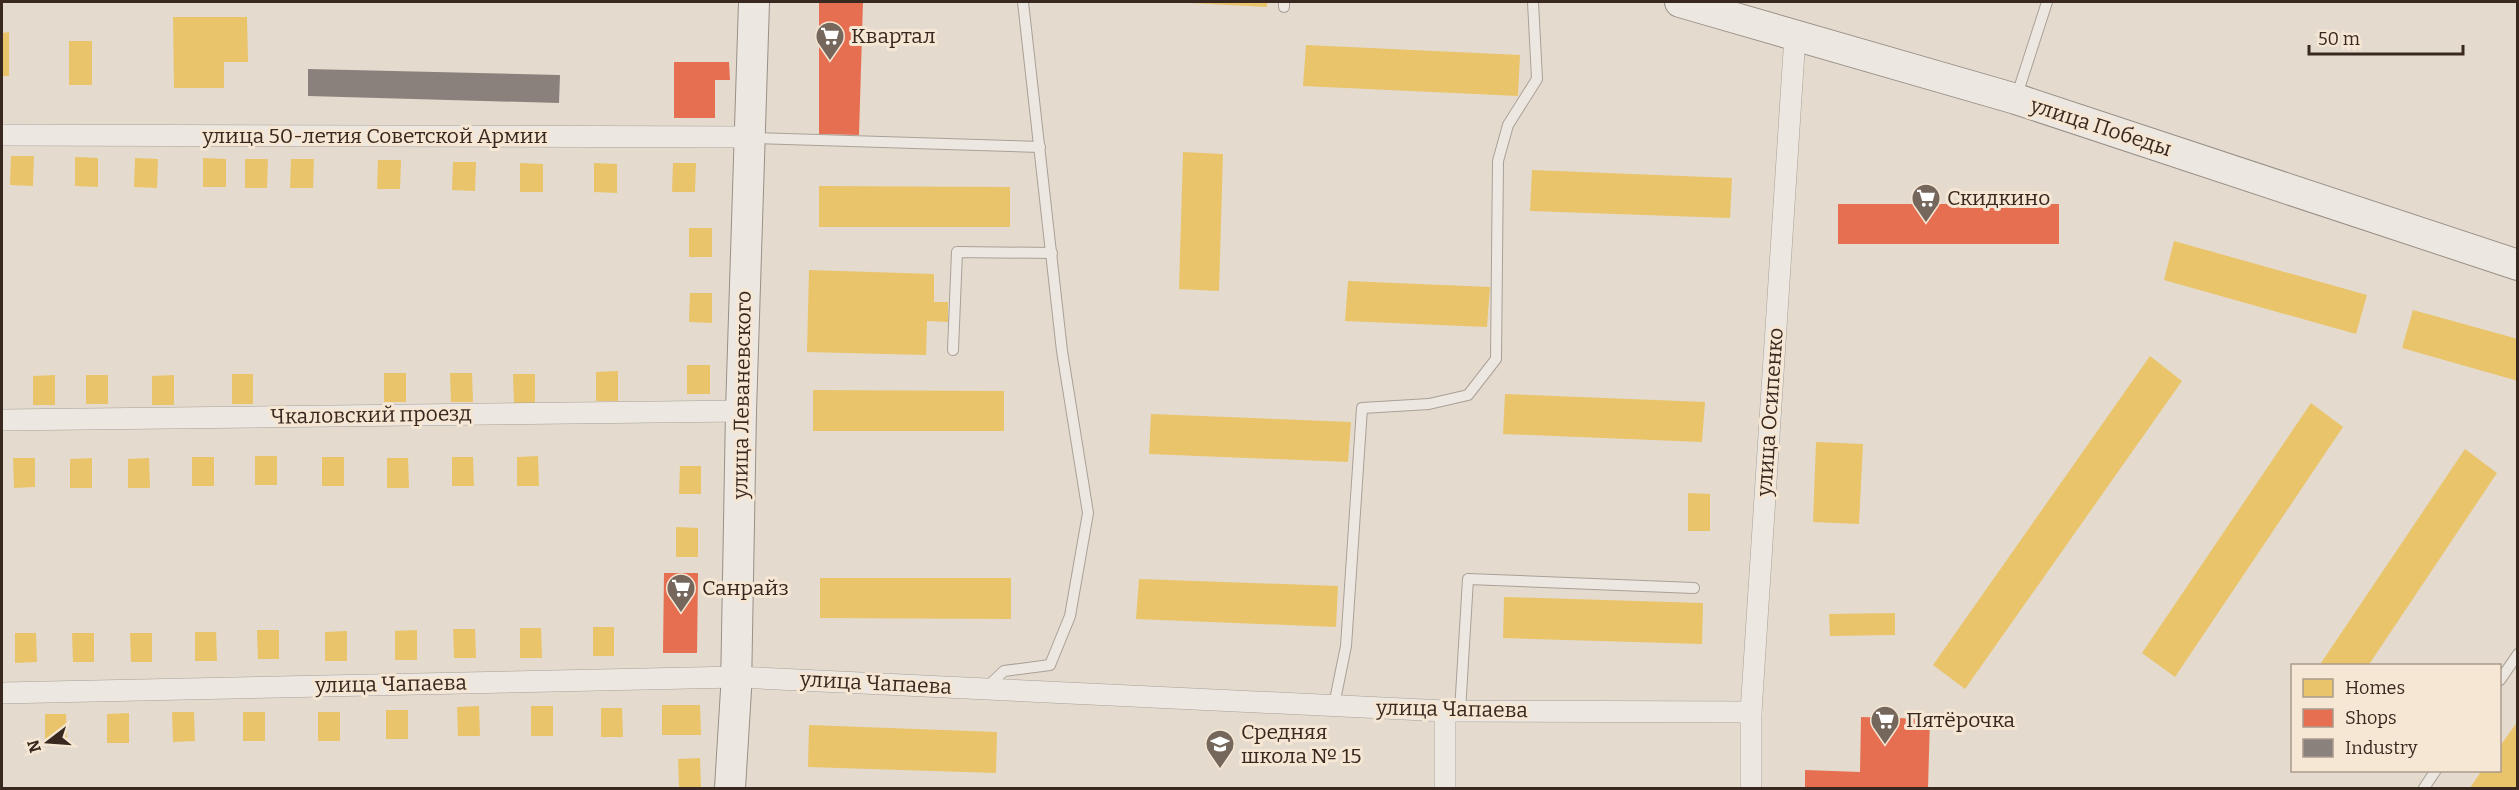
<svg xmlns="http://www.w3.org/2000/svg" width="2519" height="790" font-family="Bitter,serif">
	<rect width="100%" height="100%" fill="#e4dbce"/>
	<g fill="#e9c46a">
		<polygon points="1190,2 1267,2 1267,7 1190,3"/>
		<polygon points="173,17 247,17 248,62 224,62 224,88 174,88"/>
		<polygon points="9,32 9,76 2,76 2,33"/>
		<rect x="69" y="41" width="23" height="44"/>
		<polygon points="1306,45 1520,55 1518,96 1303,86"/>
		<polygon points="1183,152 1223,154 1219,291 1179,289"/>
		<polygon points="11,156 34,156 33,186 10,185"/>
		<polygon points="75,157 98,158 98,187 75,186"/>
		<polygon points="135,158 158,159 157,188 134,187"/>
		<polygon points="203,158 226,159 226,187 203,187"/>
		<polygon points="245,159 268,159 267,188 245,188"/>
		<polygon points="291,159 314,159 313,188 290,188"/>
		<polygon points="378,160 401,160 400,189 377,189"/>
		<polygon points="453,162 476,162 475,191 452,190"/>
		<polygon points="520,163 543,164 543,192 520,192"/>
		<polygon points="594,163 617,164 617,193 594,192"/>
		<polygon points="673,163 696,163 695,192 672,192"/>
		<polygon points="1532,170 1732,178 1730,218 1530,211"/>
		<polygon points="819,186 1010,187 1010,227 819,227"/>
		<rect x="689" y="228" width="23" height="29"/>
		<polygon points="2174,241 2367,295 2356,334 2164,280"/>
		<polygon points="809,270 934,274 934,302 948,302 948,322 927,321 926,355 807,352"/>
		<polygon points="1348,281 1490,287 1487,327 1345,321"/>
		<polygon points="690,293 712,293 712,323 689,322"/>
		<polygon points="2413,310 2518,339 2518,381 2402,348"/>
		<polygon points="2150,356 2182,381 1965,689 1933,665"/>
		<rect x="687" y="365" width="23" height="29"/>
		<polygon points="618,371 618,401 596,401 596,372"/>
		<rect x="384" y="373" width="22" height="29"/>
		<polygon points="450,373 472,373 473,402 451,402"/>
		<rect x="232" y="374" width="21" height="30"/>
		<polygon points="513,374 535,374 535,403 514,403"/>
		<polygon points="55,375 55,405 33,405 33,376"/>
		<rect x="86" y="375" width="22" height="29"/>
		<polygon points="174,375 174,405 152,405 152,376"/>
		<polygon points="813,390 1004,391 1004,431 813,431"/>
		<polygon points="1505,394 1705,402 1702,442 1503,434"/>
		<polygon points="2311,403 2343,427 2175,677 2142,653"/>
		<polygon points="1151,414 1351,422 1348,462 1149,454"/>
		<polygon points="1816,442 1863,444 1859,524 1813,522"/>
		<polygon points="2465,449 2497,473 2368,666 2319,666"/>
		<rect x="255" y="456" width="22" height="29"/>
		<polygon points="538,456 539,486 517,486 517,457"/>
		<rect x="192" y="457" width="22" height="29"/>
		<rect x="322" y="457" width="22" height="29"/>
		<polygon points="452,457 473,457 474,486 452,486"/>
		<polygon points="13,458 35,458 35,487 14,488"/>
		<polygon points="92,458 92,488 70,488 70,459"/>
		<polygon points="149,458 150,488 128,488 128,459"/>
		<polygon points="387,458 408,458 409,488 387,488"/>
		<polygon points="680,466 701,466 701,494 679,494"/>
		<polygon points="1688,493 1710,494 1710,531 1688,531"/>
		<polygon points="676,527 698,528 698,557 676,557"/>
		<polygon points="820,578 1011,578 1011,619 820,618"/>
		<polygon points="1139,579 1338,586 1336,627 1136,619"/>
		<polygon points="1504,597 1703,603 1702,644 1503,638"/>
		<polygon points="1895,613 1895,635 1830,636 1829,614"/>
		<rect x="593" y="627" width="21" height="29"/>
		<polygon points="520,628 541,628 542,658 520,658"/>
		<polygon points="453,629 475,629 476,658 454,658"/>
		<polygon points="257,630 279,630 279,659 258,659"/>
		<polygon points="417,630 417,660 395,660 395,631"/>
		<polygon points="347,631 347,661 325,661 325,632"/>
		<polygon points="195,632 216,632 217,661 195,661"/>
		<polygon points="15,633 36,633 37,662 15,663"/>
		<polygon points="72,633 94,633 94,662 73,662"/>
		<polygon points="130,633 152,633 152,662 131,662"/>
		<polygon points="662,705 700,705 701,735 662,735"/>
		<polygon points="479,706 480,736 458,736 457,707"/>
		<rect x="531" y="706" width="22" height="30"/>
		<polygon points="601,708 622,708 623,737 601,737"/>
		<rect x="386" y="710" width="22" height="29"/>
		<polygon points="172,712 194,712 195,741 173,742"/>
		<rect x="243" y="712" width="22" height="29"/>
		<rect x="318" y="712" width="22" height="29"/>
		<polygon points="129,713 129,743 107,743 107,714"/>
		<polygon points="45,714 66,714 67,743 45,743"/>
		<polygon points="2518,721 2518,788 2470,788 2482,770 2500,770 2500,746"/>
		<polygon points="809,725 997,732 996,773 808,767"/>
		<polygon points="700,758 701,788 679,788 678,759"/>
	</g>
	<g fill="#e76f51">
		<polygon points="819,2 863,2 859,135 819,134"/>
		<polygon points="674,62 729,62 730,80 715,80 715,118 674,118"/>
		<rect x="1838" y="204" width="221" height="40"/>
		<polygon points="664,573 698,573 697,653 663,653"/>
		<polygon points="1861,717 1930,719 1928,788 1805,788 1805,770 1860,772"/>
	</g>
	<polygon fill="#8a817c" points="308,69 560,75 559,103 308,96"/>
	<g fill="none" stroke-linecap="round" stroke-linejoin="round">
		<g stroke="#aaa097" stroke-width="12">
			<g id="lane">
				<polyline points="1284,2 1284,7"/>
				<polyline points="2016,98 2047,2"/>
				<polyline points="753,138 1040,147"/>
				<polyline points="953,350 957,252 1052,253"/>
				<polyline points="2500,680 2518,654"/>
				<polyline points="987,687 1004,671 1050,665 1070,616 1088,513 1062,351 1023,2"/>
				<polyline points="1334,705 1346,646 1362,408 1429,404 1468,395 1496,359 1498,161 1508,125 1537,79 1533,2"/>
				<polyline points="1460,711 1468,579 1694,588"/>
				<polyline points="2424,788 2436,770"/>
			</g>
		</g>
		<g stroke="#aaa097" stroke-width="22">
			<g id="street">
				<polyline points="2,135 749,137"/>
				<polyline points="2,420 741,411"/>
				<polyline points="2,693 736,677 1445,711 1751,712"/>
				<polyline points="1445,711 1445,788"/>
				<polyline points="1751,788 1751,712 1795,36"/>
			</g>
		</g>
		<g stroke="#999087" stroke-width="32">
			<g id="secondary">
				<polyline points="1680,2 2016,99 2518,265"/>
				<polyline points="730,788 736,690 741,411 754,2"/>
			</g>
		</g>
		<use href="#lane" stroke="#ece7e0" stroke-width="10"/>
		<use href="#street" stroke="#ece7e0" stroke-width="21"/>
		<use href="#secondary" stroke="#ece7e0" stroke-width="30"/>
	</g>
	<defs>
		<g id="supermarket-pin" transform="scale(1.5)"><path d="M0 17L-7.5 6A9.5 9.5 0 1 1 7.5 6Z" fill="#75675c" stroke="#f6e7d4"/><path d="M-6-5.5h2.5l.6 2H6L4.5 2H-2.5L-4.4-4H-6ZM-1.5 3.2a1.3 1.3 0 1 0 .1 0ZM3 3.2a1.3 1.3 0 1 0 .1 0Z" fill="#fff"/></g>
		<g id="school-pin" transform="scale(1.5)"><path d="M0 17L-7.5 6A9.5 9.5 0 1 1 7.5 6Z" fill="#75675c" stroke="#f6e7d4"/><path d="M0-5L7-2L0 1L-7-2ZM-4 1L0 2.5L4 1V4Q0 6-4 4Z" fill="#fff"/></g>
	</defs>
	<g fill-rule="evenodd">
		<use href="#supermarket-pin" x="830" y="36"/>
		<use href="#supermarket-pin" x="1926" y="198"/>
		<use href="#supermarket-pin" x="681" y="588"/>
		<use href="#supermarket-pin" x="1885" y="720"/>
		<use href="#school-pin" x="1220" y="744"/>
	</g>
	<g text-anchor="middle" dominant-baseline="central" stroke-width="6" stroke-linejoin="round" paint-order="stroke">
		<g font-size="21" fill="#39281f" stroke="#f6e7d4" text-anchor="start">
			<text x="851" y="36">Квартал</text>
			<text x="1947" y="198">Скидкино</text>
			<text x="702" y="588">Санрайз</text>
			<text x="1906" y="720">Пятёрочка</text>
			<text x="1241" y="732">Средняя<tspan x="1241" dy="24">школа № 15</tspan></text>
		</g>
		<g font-size="21" fill="#39281f" stroke="#f6e7d4">
			<text transform="translate(2101 127) rotate(18)">улица Победы</text>
			<text x="375" y="136">улица 50-летия Советской Армии</text>
			<text transform="translate(742 395) rotate(-89)">улица Леваневского</text>
			<text transform="translate(1770 412) rotate(-86)">улица Осипенко</text>
			<text transform="translate(371 415) rotate(-1)">Чкаловский проезд</text>
			<text transform="translate(876 683) rotate(3)">улица Чапаева</text>
			<text transform="translate(391 684) rotate(-1)">улица Чапаева</text>
			<text transform="translate(1452 709) rotate(1)">улица Чапаева</text>
		</g>
	</g>
	<rect width="2519" height="790" fill="none" stroke="#39281f" stroke-width="6"/>
	<rect x="2291" y="664" width="210" height="108" fill="#f6e7d4" stroke="#aa9b8c" stroke-width="1.5"/>
	<rect x="2303" y="679" width="30" height="18" fill="#e9c46a" stroke="#aa9b8c" stroke-width="1.5"/>
	<text x="2345" y="694" font-size="18" fill="#39281f">Homes</text>
	<rect x="2303" y="709" width="30" height="18" fill="#e76f51" stroke="#aa9b8c" stroke-width="1.5"/>
	<text x="2345" y="724" font-size="18" fill="#39281f">Shops</text>
	<rect x="2303" y="739" width="30" height="18" fill="#8a817c" stroke="#aa9b8c" stroke-width="1.5"/>
	<text x="2345" y="754" font-size="18" fill="#39281f">Industry</text>
	<g transform="translate(48 742) rotate(253)" stroke="#f6e7d4" stroke-width="4.5" paint-order="stroke">
	<path d="M0-4.5L10 22L0 15L-10 22Z" fill="#39281f"/>
	<text y="-9" font-size="16" font-weight="bold" text-anchor="middle" fill="#39281f">N</text>
	</g>
	<path d="M2309 45v9h154v-9" fill="none" stroke="#39281f" stroke-width="3"/>
	<text x="2318" y="45" font-size="18" fill="#39281f" stroke="#f6e7d4" stroke-width="4.5" paint-order="stroke">50 m</text>
</svg>
